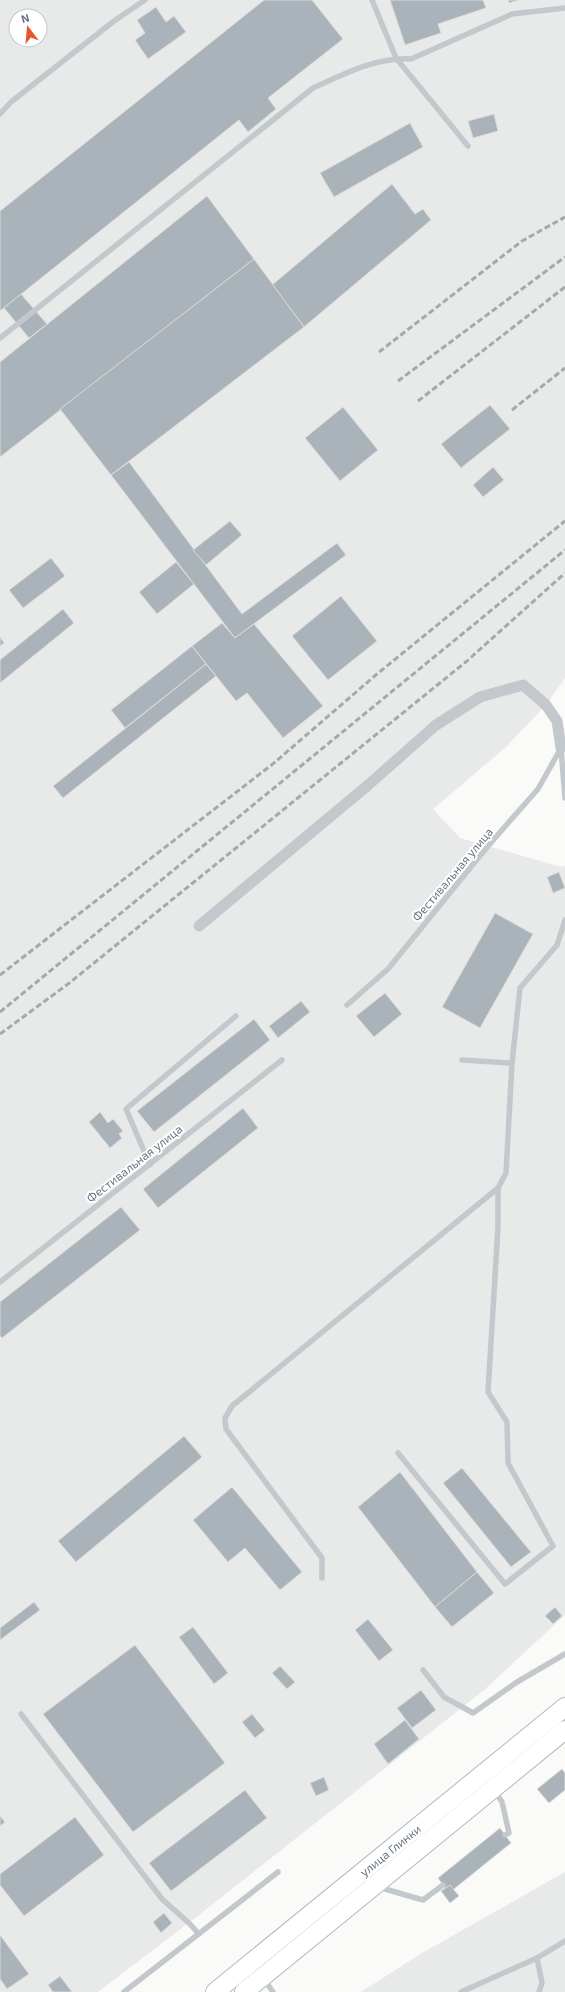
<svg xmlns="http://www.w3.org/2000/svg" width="565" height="1992" font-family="'Exo 2',sans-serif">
	<rect width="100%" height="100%" fill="#fafaf8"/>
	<g fill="#e8e9e9" fill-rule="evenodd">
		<path d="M0,0H565V678L546,705L505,748L433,809L460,838L561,867L565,866V1615L483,1691L195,1918L98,1992H0ZM16,16H40V40H16Z"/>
		<polygon points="565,1872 565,1992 361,1992 422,1953"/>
	</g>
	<g fill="#aab3b9" stroke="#dcdcda">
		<polygon points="264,0 312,0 343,39 268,98 276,109 248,132 239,120 0,311 0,211"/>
		<polygon points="390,0 483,0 486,8 438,24 441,33 405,45"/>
		<polygon points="508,0 519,0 509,3"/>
		<polygon points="156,7 166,22 174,16 186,32 148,59 135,40 145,33 137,20"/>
		<polygon points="494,114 498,131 473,138 468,121"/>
		<polygon points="410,123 423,147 334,197 320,173"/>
		<polygon points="392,184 415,214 423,209 431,220 304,327 272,285"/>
		<polygon points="207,196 254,259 0,457 0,362"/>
		<polygon points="254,259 304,327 111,475 60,409"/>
		<polygon points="21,294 47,324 29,338 4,308"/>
		<polygon points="490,405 510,429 461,468 441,444"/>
		<polygon points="343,407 378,450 340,481 305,438"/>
		<polygon points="129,462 242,614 337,543 346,555 235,638 111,475"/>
		<polygon points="493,467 504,480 483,497 473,485"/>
		<polygon points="230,521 242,535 206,565 193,550"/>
		<polygon points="51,558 65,576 23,608 9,590"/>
		<polygon points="176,562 194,584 157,614 139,592"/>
		<polygon points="341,596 377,641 328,680 292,636"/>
		<polygon points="63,609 74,623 0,683 0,660"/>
		<polygon points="222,623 235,638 254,624 323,706 283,738 247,693 236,701 192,646"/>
		<polygon points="0,637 4,643 0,646"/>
		<polygon points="192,646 206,664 125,728 111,710"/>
		<polygon points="206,664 216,676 63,798 53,786"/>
		<polygon points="559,872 565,888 553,893 547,877"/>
		<polygon points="495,913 533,934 480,1028 442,1007"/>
		<polygon points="385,993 402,1014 374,1037 356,1016"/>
		<polygon points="301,1001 310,1012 278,1038 269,1026"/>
		<polygon points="254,1019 270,1040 154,1132 137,1111"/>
		<polygon points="243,1108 258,1128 158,1208 143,1189"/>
		<polygon points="100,1112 108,1123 113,1119 123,1131 119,1134 122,1138 110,1148 89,1122"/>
		<polygon points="121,1207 140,1230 2,1338 0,1336 0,1302"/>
		<polygon points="184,1436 202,1457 76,1562 58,1541"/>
		<polygon points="462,1468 531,1552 511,1567 443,1483"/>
		<polygon points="400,1472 477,1572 435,1607 358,1507"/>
		<polygon points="232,1487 302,1572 280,1590 245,1548 228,1562 193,1520"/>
		<polygon points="477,1572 494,1593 452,1627 435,1607"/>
		<polygon points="34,1602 40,1610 0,1640 0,1628"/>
		<polygon points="555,1607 562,1616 553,1624 545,1616"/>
		<polygon points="368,1619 393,1650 379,1661 355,1630"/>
		<polygon points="193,1627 228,1673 214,1684 179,1637"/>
		<polygon points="135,1645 225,1763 133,1832 43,1714"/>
		<polygon points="280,1666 295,1682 287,1689 272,1673"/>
		<polygon points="421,1690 436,1710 412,1728 397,1708"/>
		<polygon points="252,1714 265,1730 255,1738 242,1722"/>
		<polygon points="405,1720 419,1739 388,1764 374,1744"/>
		<polygon points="562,1769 565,1773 565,1790 549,1803 537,1789"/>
		<polygon points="324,1777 329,1790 316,1796 310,1783"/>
		<polygon points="245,1790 267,1818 171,1891 149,1863"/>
		<polygon points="0,1816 5,1822 0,1826"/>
		<polygon points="75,1817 104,1855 24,1916 0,1885 0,1874"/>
		<polygon points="500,1828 511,1843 449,1893 438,1878"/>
		<polygon points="450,1885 459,1896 450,1903 441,1891"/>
		<polygon points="164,1913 172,1923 161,1933 153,1922"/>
		<polygon points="0,1935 29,1974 7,1989 0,1979"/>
		<polygon points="60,1976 72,1992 53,1992 48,1985"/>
	</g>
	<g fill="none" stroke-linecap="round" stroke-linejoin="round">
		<g stroke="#b4b9bd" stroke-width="20">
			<g id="trunk">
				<polyline points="215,1992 565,1707"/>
				<polyline points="244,1992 565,1730"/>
			</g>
		</g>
		<g stroke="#c3c8cc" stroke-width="5.5">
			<polyline points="372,0 396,58 468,146"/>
			<polyline points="0,114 11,102 114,21 145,0"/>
			<path d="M0,338L313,88C344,74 376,57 411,59L512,14L565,8"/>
			<polyline points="561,748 565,798"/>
			<polyline points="347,1005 388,969 488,846 538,789 561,748"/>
			<polyline points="512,1063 520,988 557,945 565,920"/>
			<polyline points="150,1165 126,1109 236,1016"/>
			<polyline points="0,1282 282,1060"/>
			<polyline points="398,1453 505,1584 553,1546 508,1463 507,1422 488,1392 498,1227 498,1188 506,1173 512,1063 462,1060"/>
			<polyline points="322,1578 322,1558 226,1429 225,1418 232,1406 498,1188"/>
			<polyline points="423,1670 444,1697 473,1713 517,1682 565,1654"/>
			<polyline points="21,1714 162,1899 189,1923 199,1934"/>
			<polyline points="494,1790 502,1802 509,1833 505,1835"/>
			<polyline points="378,1887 423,1900 443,1885"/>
			<polyline points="537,1958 542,1983 539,1992"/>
			<polyline points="264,1979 273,1992"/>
			<polyline points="124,1992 278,1872"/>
			<polyline points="461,1992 537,1958 565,1941"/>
		</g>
		<polyline stroke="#c3c8cc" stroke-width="11" points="199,926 367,786 436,725 480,697 523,685 546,705 557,721 561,748"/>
		<use href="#trunk" stroke="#fff" stroke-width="18"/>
		<g stroke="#a2aab0" stroke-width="3" stroke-dasharray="6 3" stroke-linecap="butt">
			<polyline points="379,352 522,241 565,217"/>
			<polyline points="398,381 565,257"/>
			<polyline points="418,401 565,287"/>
			<polyline points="512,410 565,368"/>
			<polyline points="0,975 274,763 377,674 565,521"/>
			<polyline points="0,1012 565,550"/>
			<polyline points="0,1034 68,984 467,661 565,573"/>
		</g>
	</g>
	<g text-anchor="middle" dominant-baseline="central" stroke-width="4" stroke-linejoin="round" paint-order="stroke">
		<g font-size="12" fill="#657683" stroke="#fff">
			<text transform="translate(452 874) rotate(-50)">Фестивальная улица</text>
			<text transform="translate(134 1163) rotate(-38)">Фестивальная улица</text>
			<text transform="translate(390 1850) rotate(-39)">улица Глинки</text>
		</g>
	</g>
	<g transform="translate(28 28) rotate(344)"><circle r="19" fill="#ffffff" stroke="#c1c8cd"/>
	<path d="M0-3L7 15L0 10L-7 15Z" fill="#e4572e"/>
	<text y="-6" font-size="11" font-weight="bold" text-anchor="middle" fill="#657683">N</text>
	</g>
</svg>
